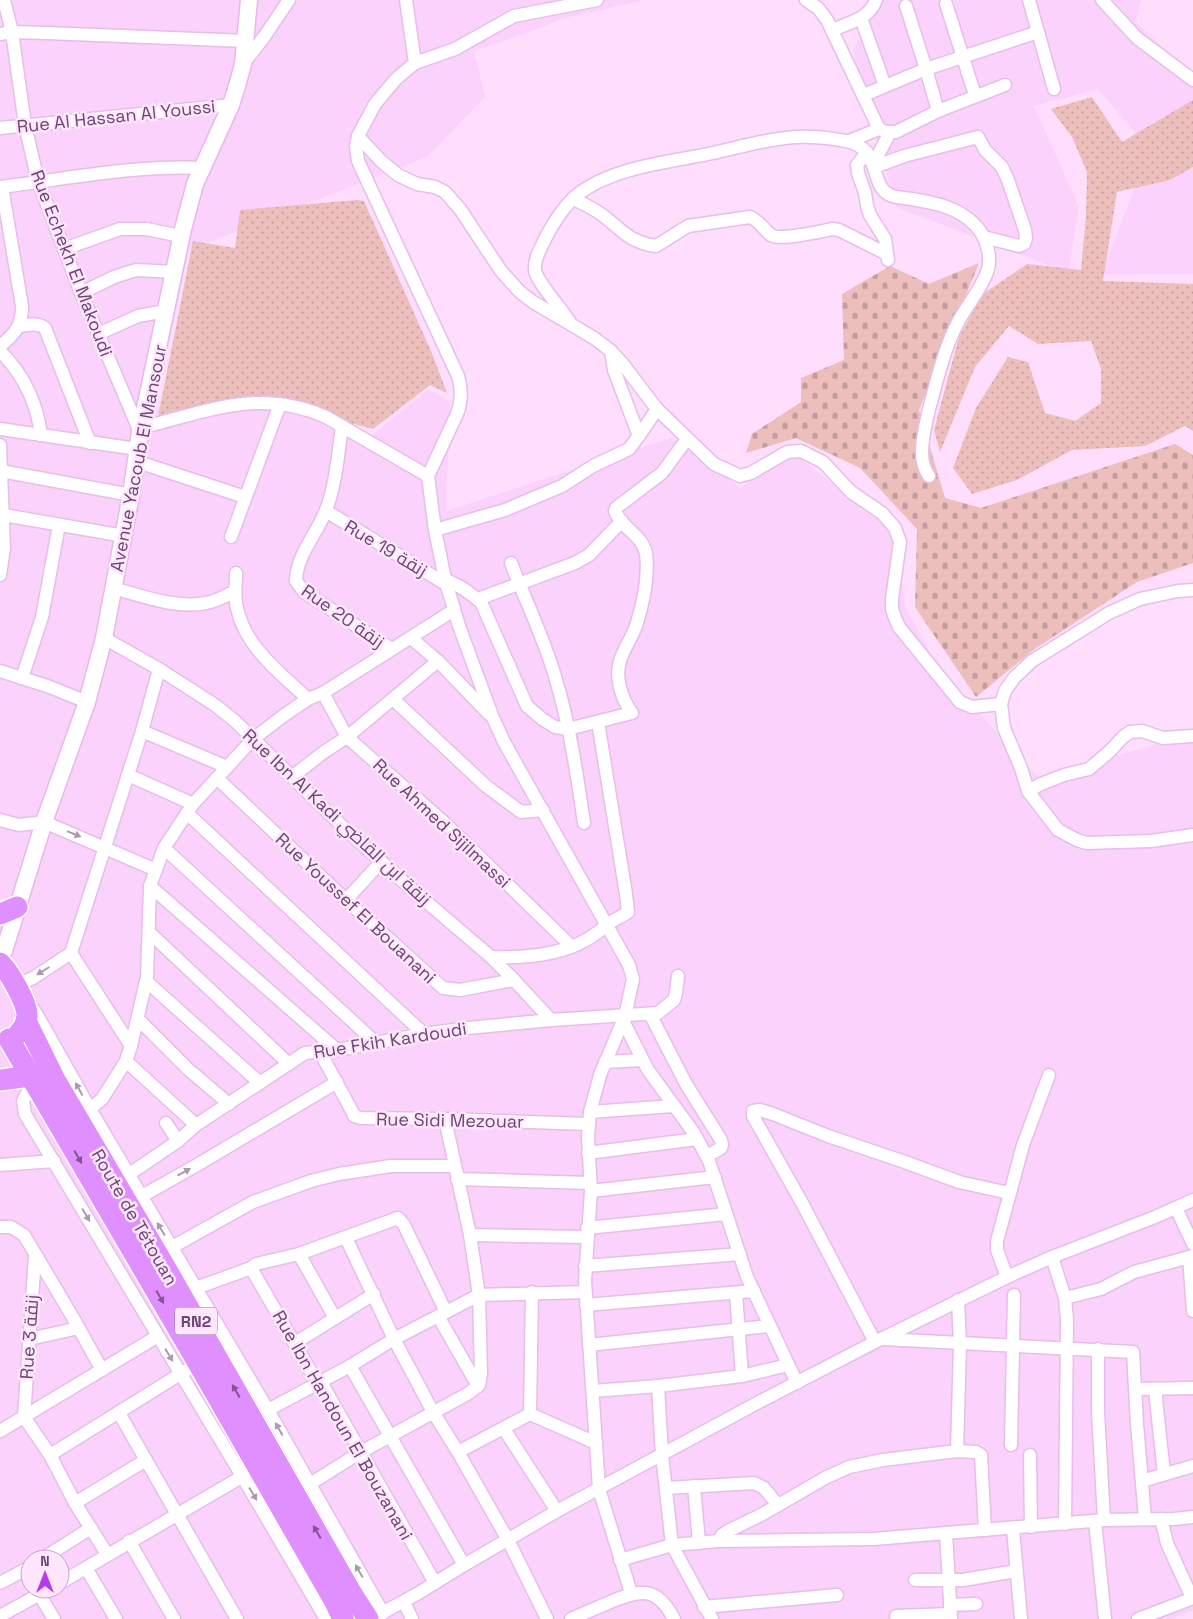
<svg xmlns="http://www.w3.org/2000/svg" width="1193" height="1619" font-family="'Space Grotesk',Cairo,sans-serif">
	<defs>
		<pattern id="grass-dots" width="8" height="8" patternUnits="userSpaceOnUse" patternTransform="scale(1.25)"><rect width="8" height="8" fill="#ecbfbc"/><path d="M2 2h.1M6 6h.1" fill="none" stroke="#c39d9d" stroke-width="1.8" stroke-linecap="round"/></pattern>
		<pattern id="cemetery-stones" width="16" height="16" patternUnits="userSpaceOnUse" patternTransform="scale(1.25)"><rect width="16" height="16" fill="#ecbfbc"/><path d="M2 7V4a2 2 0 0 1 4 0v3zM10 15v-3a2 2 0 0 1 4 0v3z" fill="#c39d9d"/></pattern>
	</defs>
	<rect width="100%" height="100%" fill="#fedefc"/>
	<g fill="#fbd2fb" fill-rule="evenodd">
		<path d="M0,0H645L560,19L544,27L474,51L485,97L427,157L189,250L155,408L252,390L371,436L428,390L450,401L446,511L670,438L741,488L786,447L895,533L905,606L940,671L1038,777L1169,741L1193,739V1610L1171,1619H0ZM30,1559H60V1589H30Z"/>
		<polygon points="879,0 1141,0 1136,22 1193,77 1193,274 1102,274 1149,149 1098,89 1034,106 1079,207 1068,273 896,207 853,51"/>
	</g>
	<g fill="url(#grass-dots)">
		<polygon points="1092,97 1122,142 1193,100 1193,167 1170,180 1117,192 1103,281 1193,284 1193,431 1185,426 1145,446 1072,450 1017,480 972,494 953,468 976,408 1008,357 1028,362 1045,413 1075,421 1101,403 1101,369 1091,341 1038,344 1009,326 975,367 940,452 934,430 959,337 983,294 1027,264 1081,270 1086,215 1087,172 1072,137 1051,109"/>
		<polygon points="357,200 364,201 431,351 447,393 430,385 373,429 256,398 158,417 193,241 235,248 240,210"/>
	</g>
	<polygon fill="url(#cemetery-stones)" points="979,263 919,410 945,498 981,508 1175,444 1193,455 1193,563 1137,582 1036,648 976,697 915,607 917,529 860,468 796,438 746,453 752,434 801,402 801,378 844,360 842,294 890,266 929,284"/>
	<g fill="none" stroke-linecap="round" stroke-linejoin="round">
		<g stroke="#e4bfe8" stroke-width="15">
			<g id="street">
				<polyline points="4,0 12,32 25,125 38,181 81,293 140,432"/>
				<polyline points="406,0 415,63"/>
				<path d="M597,0L514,16L455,49L415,63L396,79L375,104L358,136L356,146L358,161L458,376C462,389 462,401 457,414L428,476L435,530L445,579L459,626L493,718L504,742L629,965L633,979L625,1016L600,1075L590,1112L588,1137L591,1191L585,1281L599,1489L631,1593"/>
				<polyline points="806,0 818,8 827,20 879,129 849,141"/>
				<polyline points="1029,0 1054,89"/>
				<polyline points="1102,0 1137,38 1193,80"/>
				<polyline points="946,4 975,95"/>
				<polyline points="906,6 926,69 938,111"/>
				<polyline points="861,18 885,86"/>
				<path d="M832,30C849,23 869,19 876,0"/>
				<polyline points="0,34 12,32 47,33 246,41"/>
				<polyline points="243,64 264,37 289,0"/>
				<polyline points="864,95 926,69 1038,32"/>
				<polyline points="0,128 231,105"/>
				<polyline points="879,129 887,132 896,132 938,111 1005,85"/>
				<polyline points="358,136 381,161 398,175 417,184 435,187 445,192 460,209 501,271 520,292 533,302 594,338 611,351 622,363 657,409 714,464 740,476 751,473 787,452 801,451 823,462 851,492 882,513 895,528 900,542 892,599 892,609 895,618 899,627 960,702 972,707 1001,704"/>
				<polyline points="867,152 857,165 858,173 865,193 867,206 870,215 885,239 888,260"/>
				<polyline points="873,165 890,132"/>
				<polyline points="874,167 904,156 978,137 985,150 1002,167 1008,180 1025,230 1026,238 1024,244 1019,246 984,237"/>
				<path d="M0,187C66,179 134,165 202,168"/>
				<path d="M573,199C582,203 590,207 598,212C620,227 627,242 656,246L688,226L750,217C760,221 763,229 771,235C780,241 821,231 833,229L839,230L887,254"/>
				<polyline points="64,249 120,229 146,229 181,236"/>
				<polyline points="81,293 114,277 136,270 174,272"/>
				<path d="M571,324C563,310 537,283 535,270C534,259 540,250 544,241C552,225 563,207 577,195C612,167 670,162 713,153C740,147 767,139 794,137C811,136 830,138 846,141C882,147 869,186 890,195C897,198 905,198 912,199C935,203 958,207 975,225C985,235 992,254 988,269C984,285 966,307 958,322C944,349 937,380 929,409C926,423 922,437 922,452C922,461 924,469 929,476"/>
				<path d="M20,326C28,325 38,322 45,328L90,443"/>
				<polyline points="98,334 138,316 166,311"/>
				<path d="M0,346C15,334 22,326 22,306L2,187"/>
				<path d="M0,351C23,374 37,402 41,435"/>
				<polyline points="611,351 614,370 639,436"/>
				<path d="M342,426C338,454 336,484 326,510C317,534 296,556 296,581L304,592L392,649"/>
				<path d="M140,428C206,412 259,387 326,417L428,476"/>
				<polyline points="0,429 137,449"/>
				<polyline points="0,445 4,548 0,575"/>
				<polyline points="135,461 245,497"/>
				<polyline points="1,471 131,495"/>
				<polyline points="326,511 446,584"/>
				<polyline points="4,515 124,536"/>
				<polyline points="435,530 505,510 562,486 593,466 629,449 643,430 657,409"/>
				<polyline points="231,537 280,404"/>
				<path d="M511,563C526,602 545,640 556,680C570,726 577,775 584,823"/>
				<path d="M236,573C236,585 234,597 237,608C245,647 281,674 308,699"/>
				<path d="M445,579L464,589L481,602L527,706L542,719L555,727L568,729L632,713C621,698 614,676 621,658C625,647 632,637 636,626C643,604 649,577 646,554C643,535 621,528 615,511L616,508L662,473L687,439"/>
				<path d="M113,588C142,596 177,609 206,603C217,601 226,596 235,591"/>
				<polyline points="1193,590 1178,591 1140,599 1109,613 1032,661 1014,678 1005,691 1001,704 1004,728 1021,768 1028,791 1058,830 1077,840 1086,843 1151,841 1193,835"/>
				<polyline points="478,599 575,563 589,555 622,521"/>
				<polyline points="104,638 159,669 215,705 235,721 342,826 408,886 491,957 514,980 551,1020"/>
				<polyline points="411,638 438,661 489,714"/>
				<polyline points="0,671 50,687 87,702"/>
				<polyline points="22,678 42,617 59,525"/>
				<polyline points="323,693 347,737 448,826 571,946"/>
				<polyline points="393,699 486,786 521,812 543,810"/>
				<polyline points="142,731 227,767"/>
				<polyline points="128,775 193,804"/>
				<polyline points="293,776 324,752 347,737 438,661"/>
				<polyline points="217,778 346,900 443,988 460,990 514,980"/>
				<polyline points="1028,791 1041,784 1064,775 1089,769 1110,751 1123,737 1130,732 1142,731 1163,738 1193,736"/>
				<polyline points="187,813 424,1034"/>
				<polyline points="0,820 19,825 44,822 156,870"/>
				<polyline points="164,848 375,1042"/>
				<polyline points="150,886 337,1050"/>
				<polyline points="346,900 381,862"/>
				<polyline points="149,932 289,1064"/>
				<polyline points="71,953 131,1046"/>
				<path d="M491,957C523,958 558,956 586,940C595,935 603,928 611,922C617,918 623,916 628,912L626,894L598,722"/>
				<polyline points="146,981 260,1083"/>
				<polyline points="15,986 33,978 71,953 142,731 159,669"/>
				<polyline points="28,1005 34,1010 44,1027 90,1109 268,1410 383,1613"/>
				<polyline points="650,1014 686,1084 721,1140 722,1145 721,1148 707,1156"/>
				<polyline points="138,1019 188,1069 229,1104"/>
				<polyline points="623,1021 648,1070 694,1133 709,1161 747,1277 797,1383"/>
				<polyline points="320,1052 353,1113 354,1116 361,1118 445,1119 589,1124"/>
				<polyline points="126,1061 196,1125"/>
				<polyline points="605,1062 642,1060"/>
				<polyline points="33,1081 23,1101 25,1114 242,1476 326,1619"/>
				<polyline points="590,1112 673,1106"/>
				<polyline points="84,1114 102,1099 126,1061 131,1046 147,977 150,886 164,848 193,804 253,739 283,716 308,699 323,693 454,610"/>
				<polyline points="166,1123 178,1141"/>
				<polyline points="588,1153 697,1139"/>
				<polyline points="0,1165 54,1161"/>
				<polyline points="128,1175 178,1141 196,1125 305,1053 337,1050 424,1034 468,1028 551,1020 658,1013 674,1000 676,993 678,976"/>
				<polyline points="457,1179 590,1183"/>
				<polyline points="591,1191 715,1177"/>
				<polyline points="142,1196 197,1165 337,1082"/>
				<polyline points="1176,1208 1193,1244"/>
				<polyline points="0,1227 11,1227 24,1235 72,1316 102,1370"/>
				<polyline points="587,1228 726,1214"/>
				<polyline points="470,1235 587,1237"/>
				<polyline points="346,1238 394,1339 433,1412 458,1452 508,1540 547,1619"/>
				<polyline points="165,1251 253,1202 311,1181 339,1174 391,1166 455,1166"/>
				<polyline points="299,1254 335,1318"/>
				<polyline points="1052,1257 1065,1298 1067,1320 1065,1524"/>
				<polyline points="1189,1257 1193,1311"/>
				<polyline points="585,1266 740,1254"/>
				<polyline points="251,1268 311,1372 321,1382 435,1583"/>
				<polyline points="1007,1277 997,1250 997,1241 1023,1145 1049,1075"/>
				<polyline points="196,1288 251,1268 256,1264 299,1254 398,1218 404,1225 446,1312"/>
				<polyline points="736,1293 742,1376"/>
				<polyline points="1065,1298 1101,1289 1134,1272 1193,1256"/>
				<polyline points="586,1305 754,1291"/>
				<polyline points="438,1316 478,1386"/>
				<polyline points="29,1339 79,1328"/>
				<polyline points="883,1339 1133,1352 1137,1424 1145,1519"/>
				<polyline points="875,1342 802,1203 753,1116 753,1111 760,1110 773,1114 828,1136 905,1162 959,1182 1009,1193"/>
				<polyline points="295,1343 374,1294"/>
				<polyline points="589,1345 769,1326"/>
				<polyline points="1098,1349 1098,1412 1104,1520"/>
				<polyline points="350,1366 464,1565"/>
				<polyline points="658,1386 662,1455 672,1545 712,1619"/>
				<polyline points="1135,1389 1193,1388"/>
				<polyline points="1155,1389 1164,1474"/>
				<polyline points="593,1391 658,1386 742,1376 788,1365"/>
				<polyline points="268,1410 350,1366 394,1339 479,1295 585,1292"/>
				<polyline points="119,1413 237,1619"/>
				<polyline points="530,1414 596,1443"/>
				<polyline points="24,1417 35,1256"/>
				<polyline points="24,1417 50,1455 75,1503 107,1554"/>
				<polyline points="504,1429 557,1511"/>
				<polyline points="0,1431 158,1336"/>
				<polyline points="1011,1445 1014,1295"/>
				<polyline points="957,1451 960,1344 958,1300"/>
				<polyline points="458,1452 530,1414 532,1292"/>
				<polyline points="50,1455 198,1363"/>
				<polyline points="1030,1455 1031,1527"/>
				<polyline points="1142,1481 1193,1466"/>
				<polyline points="310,1484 361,1452 469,1393 479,1385 481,1373 479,1295 470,1235 445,1119"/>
				<polyline points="694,1486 699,1543"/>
				<polyline points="666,1488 754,1483 764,1488 778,1505"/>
				<polyline points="75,1503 146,1460"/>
				<polyline points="1161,1519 1167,1543 1192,1598"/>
				<polyline points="1095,1521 1105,1619"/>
				<polyline points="1013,1529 1021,1619"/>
				<polyline points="946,1533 951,1619"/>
				<polyline points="129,1541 174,1619"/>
				<polyline points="719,1541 722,1535 728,1531 761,1515 825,1478 849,1467 883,1460 957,1451 976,1452 981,1455 985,1530"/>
				<polyline points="42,1559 91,1528"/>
				<polyline points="620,1560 672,1545 719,1541 874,1539 1104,1520 1174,1519 1193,1517"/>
				<polyline points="86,1568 116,1619"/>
				<polyline points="915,1580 963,1580 1016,1571"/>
				<polyline points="0,1583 30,1567"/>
				<polyline points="60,1583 250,1472"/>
				<polyline points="39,1594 54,1619"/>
				<polyline points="404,1602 412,1619"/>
				<polyline points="950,1605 976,1604"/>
				<polyline points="704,1607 837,1595"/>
				<polyline points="0,1616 49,1589"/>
				<polyline points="896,1616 950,1614"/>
				<polyline points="371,1619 417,1594 464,1565 557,1511 759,1402 875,1342 1007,1277 1052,1257 1155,1217 1193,1200"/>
				<path d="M571,1619C584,1613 597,1608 610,1602C641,1589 657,1586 674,1619"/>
				<polyline points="1138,1619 1193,1598"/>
			</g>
		</g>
		<g stroke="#e7b9ea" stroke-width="19">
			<polyline id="secondary" points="0,956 4,951 44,822 87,702 104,638 131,495 140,432 183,229 195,184 231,105 237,86 243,64 249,0"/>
		</g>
		<g stroke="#fff" stroke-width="24">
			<g id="highway">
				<polyline points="0,914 17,907"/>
				<path d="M0,963C9,971 27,1003 27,1015C27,1022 24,1028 19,1033"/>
				<polyline points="26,1021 54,1078 164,1265 352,1594 368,1619"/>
				<polyline points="9,1039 198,1363 335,1602 343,1619"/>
				<polyline points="0,1080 30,1076"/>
			</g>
		</g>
		<use href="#street" stroke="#fff" stroke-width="12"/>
		<use href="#secondary" stroke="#fff" stroke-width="16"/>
		<use href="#highway" stroke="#df8ffe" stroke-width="21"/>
	</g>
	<defs><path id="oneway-solid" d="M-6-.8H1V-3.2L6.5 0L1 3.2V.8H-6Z" transform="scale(1.25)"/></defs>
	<g fill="#af98b4">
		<use href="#oneway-solid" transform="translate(74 834) rotate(22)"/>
		<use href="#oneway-solid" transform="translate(43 971) rotate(148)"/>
		<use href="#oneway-solid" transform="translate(79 1089) rotate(-119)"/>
		<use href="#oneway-solid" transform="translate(184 1172) rotate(-29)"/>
		<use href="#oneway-solid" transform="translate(86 1215) rotate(59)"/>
		<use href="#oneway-solid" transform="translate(161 1229) rotate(-121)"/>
		<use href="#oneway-solid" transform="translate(169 1355) rotate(59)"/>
		<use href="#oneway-solid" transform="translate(279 1429) rotate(-119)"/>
		<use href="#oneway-solid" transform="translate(253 1494) rotate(59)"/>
		<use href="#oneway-solid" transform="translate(359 1571) rotate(-120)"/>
	</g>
	<g fill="#845391">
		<use href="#oneway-solid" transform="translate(78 1157) rotate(60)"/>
		<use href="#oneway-solid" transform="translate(160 1297) rotate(60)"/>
		<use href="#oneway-solid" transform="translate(236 1391) rotate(-120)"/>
		<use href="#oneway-solid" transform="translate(317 1532) rotate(-120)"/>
	</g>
	<g text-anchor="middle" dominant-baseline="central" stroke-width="5" stroke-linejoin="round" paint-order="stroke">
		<rect fill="#ffe6fd" stroke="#99759e" stroke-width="1" x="175" y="1307.5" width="42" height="27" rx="4"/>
		<g font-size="16" font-weight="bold" fill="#6d4476">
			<text x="196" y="1321">RN2</text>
		</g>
		<g font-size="18" fill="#6d4476" stroke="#ffe6fd">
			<text transform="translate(116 116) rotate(-6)">Rue Al Hassan Al Youssi</text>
			<text transform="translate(72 263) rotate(69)">Rue Echekh El Makoudi</text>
			<text transform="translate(138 458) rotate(-79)">Avenue Yacoub El Mansour</text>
			<text transform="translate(386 548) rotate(31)">Rue 19 زنقة</text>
			<text transform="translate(343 616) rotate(35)">Rue 20 زنقة</text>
			<text transform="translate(337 817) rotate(43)">Rue Ibn Al Kadi زنقة ابن القاضي</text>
			<text transform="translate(442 823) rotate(43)">Rue Ahmed Sijilmassi</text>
			<text transform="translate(356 908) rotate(43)">Rue Youssef El Bouanani</text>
			<text transform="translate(390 1040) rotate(-9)">Rue Fkih Kardoudi</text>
			<text transform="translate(450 1120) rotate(1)">Rue Sidi Mezouar</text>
			<text transform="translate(135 1217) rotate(60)">Route de Tétouan</text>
			<text transform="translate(29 1337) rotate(-86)">Rue 3 زنقة</text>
			<text transform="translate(343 1425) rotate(60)">Rue Ibn Handoun El Bouzanani</text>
		</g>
	</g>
	<g transform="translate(45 1574)"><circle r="24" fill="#ffe6fd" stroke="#c5a5c7"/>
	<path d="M0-4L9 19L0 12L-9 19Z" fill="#b738f3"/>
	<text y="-8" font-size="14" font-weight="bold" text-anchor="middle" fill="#6d4476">N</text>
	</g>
</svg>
